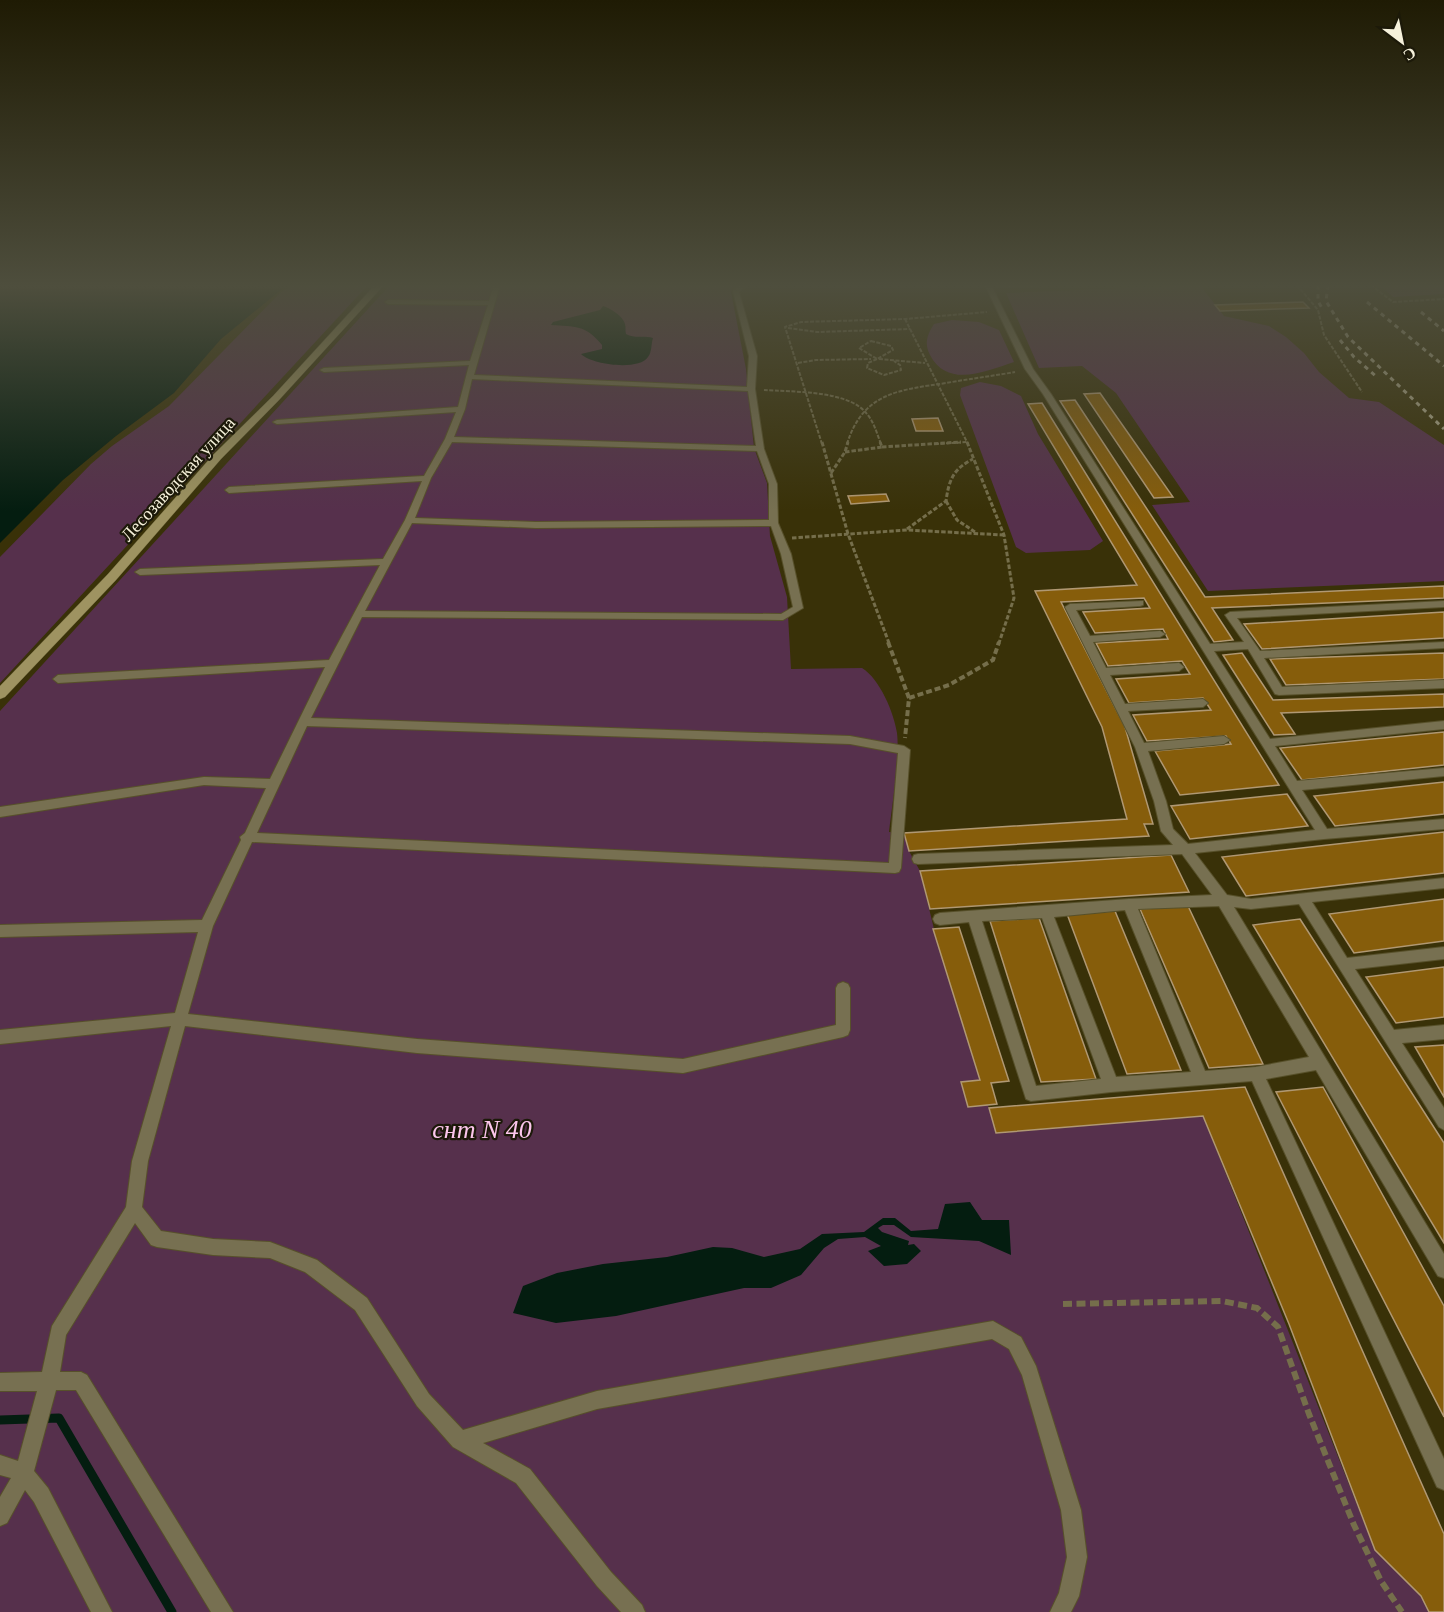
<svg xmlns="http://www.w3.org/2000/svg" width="1444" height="1612" font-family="'Times New Roman',serif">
	<rect width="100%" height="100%" fill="#393108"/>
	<g fill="#56304c">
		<polygon points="293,285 368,285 0,683 0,557 91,464 112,446 169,406 281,292"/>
		<path d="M390,285H734L731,292L746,369L754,448L767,483L770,536L787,597L791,669L862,668C880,679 894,713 897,733C900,758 892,806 889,832L904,833L909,851L920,871L934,929L980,1080L961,1082L968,1107L988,1105L996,1133L1203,1116L1375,1550L1421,1596L1429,1612H0V711Z"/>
		<polygon points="1200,285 1224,316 1269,326 1286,337 1304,353 1319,372 1349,398 1379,402 1444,445 1444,581 1208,591 1152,505 1190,502 1116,393 1082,366 1039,368 1006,293"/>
		<polygon points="1380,285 1444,285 1444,294 1393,297"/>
		<path d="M952,320L979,322L999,330L1014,362C986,371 948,389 930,355C924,343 927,335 934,324Z"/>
		<polygon points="980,382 1001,386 1021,396 1038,434 1103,541 1090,550 1026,553 1016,547 960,395 961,388"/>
	</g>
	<g fill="#041d10">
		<polygon points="0,285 287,285 221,339 174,393 116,436 63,480 0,543"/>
		<path d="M603,306C610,308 623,316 625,324C626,327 625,331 626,334C635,339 643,335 653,338C651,344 652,352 648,357C639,371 592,365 581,354L602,349V345C585,324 575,327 551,325L553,322L600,310Z"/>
		<polygon points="970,1202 982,1220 1009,1220 1011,1255 979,1241 911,1237 894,1225 883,1225 878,1228 882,1232 909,1241 908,1245 914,1244 921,1251 907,1264 884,1266 868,1251 881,1246 865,1237 838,1239 824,1248 801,1275 771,1288 744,1288 616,1316 556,1323 513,1313 523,1286 557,1273 603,1264 667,1257 713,1247 732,1248 764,1257 800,1249 822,1234 864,1232 883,1218 895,1218 911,1231 938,1229 945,1204"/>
	</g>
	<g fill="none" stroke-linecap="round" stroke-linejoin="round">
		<polyline stroke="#041d10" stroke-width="9" points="0,1420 59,1418 172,1612"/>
	</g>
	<g fill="#865d0b" stroke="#b09873" stroke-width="1.5">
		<polygon points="1303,302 1309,308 1220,311 1215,305"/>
		<polygon points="1100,393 1173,497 1154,498 1084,394"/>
		<polygon points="1075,400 1205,597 1444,586 1444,598 1212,608 1233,640 1214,642 1060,401"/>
		<polygon points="1042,403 1279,785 1180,795 1155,751 1231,744 1226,736 1147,741 1133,715 1211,710 1203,698 1129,703 1116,679 1190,674 1182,661 1108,666 1096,643 1168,639 1163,629 1095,633 1083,612 1150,608 1144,598 1061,602 1125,727 1153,824 1144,824 1149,836 909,851 904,833 1127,819 1102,727 1035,591 1137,585 1028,404"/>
		<polygon points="938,418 943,431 916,431 912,419"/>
		<polygon points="886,494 889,501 851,504 848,496"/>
		<polygon points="1444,612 1444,638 1262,649 1244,624"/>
		<polygon points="1242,653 1273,700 1444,694 1444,707 1281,713 1295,734 1274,735 1223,655"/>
		<polygon points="1444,653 1444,679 1286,685 1270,659"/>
		<polygon points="1444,732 1444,765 1302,780 1280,748"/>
		<polygon points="1444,782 1444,814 1335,826 1314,796"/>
		<polygon points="1287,794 1308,826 1190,839 1171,806"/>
		<polygon points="1444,832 1444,873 1246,896 1222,857"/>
		<polygon points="1171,855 1189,892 930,909 920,871"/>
		<polygon points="1444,899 1444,941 1354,953 1329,914"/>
		<polygon points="1188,906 1263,1064 1209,1068 1140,909"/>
		<polygon points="1115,911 1181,1070 1127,1074 1067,914"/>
		<polygon points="1039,918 1096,1079 1041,1082 990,921"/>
		<polygon points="1300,919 1444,1143 1444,1243 1253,925"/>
		<polygon points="959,927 1009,1081 991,1083 997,1104 968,1107 961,1082 980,1080 933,929"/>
		<polygon points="1444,967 1444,1017 1396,1023 1366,977"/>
		<polygon points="1444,1045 1444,1097 1415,1047"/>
		<polygon points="1245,1087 1444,1534 1444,1612 1429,1612 1421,1596 1375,1550 1289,1324 1203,1116 996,1133 989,1108"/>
		<polygon points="1323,1087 1444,1306 1444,1417 1276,1092"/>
	</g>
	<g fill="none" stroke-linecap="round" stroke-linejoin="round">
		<g stroke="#57502a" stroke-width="2">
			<g id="lane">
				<path d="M494,285H500L474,375L747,387L749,356L733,291L739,285H747L739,292L757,356L755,389L764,449L777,484L778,523L791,554L803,608L783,620L362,617L311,718L850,736L904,746L910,750L901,868L899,872L895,873L252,842L213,926L188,1014L417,1039L683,1059L836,1025V988L838,984L843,982L848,984L850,988V1030L848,1035L843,1037L683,1073L417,1053L185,1026L148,1161L142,1207L161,1231L213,1239L270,1242L317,1260L367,1298L429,1394L463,1430L597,1391L993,1321L1021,1337L1036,1366L1081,1510L1087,1557L1079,1596L1071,1612H1050L1059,1593L1067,1557L1061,1510L1022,1375L1009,1349L992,1339L597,1409L483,1443L530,1469L611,1572L642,1605L645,1612H621L597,1586L516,1483L453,1447L417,1406L355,1310L305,1272L270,1258L213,1255L157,1247L151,1245L135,1223L66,1335L60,1372H81L87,1375L233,1612H211L76,1390H56L34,1471L48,1488L112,1612H91L34,1502L25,1490L7,1523L0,1526V1497L11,1478L0,1475V1455L18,1461L37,1391H0V1373L42,1372L52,1326L126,1207L132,1161L171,1026L0,1044V1030L175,1013L198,932L0,937V925L202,920L241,840L240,837L245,833L266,788L204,785L0,817V807L204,777L270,779L325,667L58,683L53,679L58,675L329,660L380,565L140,575L135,572L140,569L383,559L405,520L422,481L229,493L225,490L229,487L424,476L445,439L456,412L277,424L273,422L277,420L458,407L469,365L324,372L320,370L324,368L470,361L488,305L388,304L385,302L388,300L489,301ZM472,379L748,391L756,446L454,437L465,409ZM452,442L757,451L769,484V520L536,522L415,518L431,478ZM412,523L536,528L771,526L781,554L793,607L781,614L365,611ZM307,726L850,744L898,753L889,863L257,833Z"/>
				<path d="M985,285H991L1033,369L1051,394L1210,644L1244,642L1225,615L1230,612L1444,601V607L1237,618L1260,651L1444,642V648L1264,658L1282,687L1444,680V688L1279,695L1275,694L1248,649L1214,651L1270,739L1444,721V729L1275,746L1297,781L1444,768V776L1302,790L1327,829L1444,819V829L1324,839L1195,853L1227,895L1251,899L1444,878V888L1312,902L1347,958L1444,947V959L1355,969L1394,1030L1444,1025V1039L1402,1043L1444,1108V1130L1439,1127L1299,904L1251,909L1234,907L1444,1254V1278L1438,1276L1316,1070L1266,1079L1444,1459V1490L1437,1487L1252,1081L1111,1092L1031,1101L1026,1099L969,922L940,925L935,923L933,919L935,915L940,913L1129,899L1212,895L1182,854L918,864L914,863L912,859L914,855L918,854L1173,845L1161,831L1154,801L1135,747L1065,607L1070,604L1143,601V605L1140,606L1076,610L1090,636L1160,631L1165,634L1160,637L1093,642L1106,668L1179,663L1184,667L1179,671L1110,675L1125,704L1203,699L1208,703L1203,707L1128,711L1144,743L1224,736L1230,740L1224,744L1148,751L1166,801L1173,829L1188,844L1315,830L1043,394L1025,369ZM1219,906L1309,1057L1256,1067L1205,1071L1138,909ZM1125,910L1191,1072L1116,1077L1054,917ZM1042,918L1101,1079L1036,1086L982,921Z"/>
			</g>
		</g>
		<g stroke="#57502a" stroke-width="1">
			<polygon id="secondary" points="375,285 384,285 279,400 221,459 116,580 5,697 0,699 0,686 108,574 213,455 273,396"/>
		</g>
		<g stroke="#756e4b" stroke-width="2" stroke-dasharray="4 1.5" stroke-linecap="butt">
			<polyline points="1297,285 1318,310 1324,335 1362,392"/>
			<polyline points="1371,285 1393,302 1444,299"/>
			<polyline points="1002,287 1049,285"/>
			<polyline points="905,319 968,444"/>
			<polyline points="788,328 817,332 910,329"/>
			<polygon points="871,341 891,346 893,350 877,359 859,348"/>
			<polyline points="877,359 868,363 867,368 884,375 901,370 900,365 894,361"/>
			<polyline points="879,359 925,363"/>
			<polyline points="798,363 816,360 871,359"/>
			<path d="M764,390C792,392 849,390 867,414C874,422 877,434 881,444"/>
			<polyline points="822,444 785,327 801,322 905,319 987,312"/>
			<path d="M847,444C863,392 900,390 946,383C969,379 992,376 1015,372"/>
			<polyline points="935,444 967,442"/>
		</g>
		<g stroke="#756e4b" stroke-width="3" stroke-dasharray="4.5 2" stroke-linecap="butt">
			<polyline points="822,442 848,534 889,643"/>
			<polyline points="967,442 1004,535 1014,598 999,643"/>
			<polyline points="882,447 961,442"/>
			<polyline points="845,452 882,447 880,442"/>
			<polyline points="831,473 845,452 848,442"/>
			<polyline points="946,501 957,520 975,532"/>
			<path d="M907,529L946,501C949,480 953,469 973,459"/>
			<polyline points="792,538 907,530 1004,535"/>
		</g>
		<g stroke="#756e4b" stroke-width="4" stroke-dasharray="6 3" stroke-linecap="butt">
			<polyline points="888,642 909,698 905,738"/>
			<polyline points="909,698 949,685 993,660 999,642"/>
		</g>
		<polyline stroke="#756e4b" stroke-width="6" stroke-dasharray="9 4.5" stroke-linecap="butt" points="1063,1304 1222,1301 1257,1308 1278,1327 1309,1414 1354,1525 1381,1581 1402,1612"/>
		<use href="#lane" fill="#777051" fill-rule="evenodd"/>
		<use href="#secondary" fill="#9e9361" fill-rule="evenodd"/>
		<g stroke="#aba588" stroke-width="3" stroke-dasharray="4.5 4.5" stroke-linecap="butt">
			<polyline points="1318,285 1318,301 1322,308"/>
			<polyline points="1328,285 1326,301 1348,337 1444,429"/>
			<polyline points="1367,302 1444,366"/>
			<polyline points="1421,312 1444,331"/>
			<polyline points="1340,340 1354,357 1378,378"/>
		</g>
	</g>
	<linearGradient id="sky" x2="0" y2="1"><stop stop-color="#1f1b04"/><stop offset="0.56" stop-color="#4e4e3d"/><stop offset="1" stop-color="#4e4e3d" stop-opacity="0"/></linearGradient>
	<rect width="1444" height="511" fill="url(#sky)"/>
	<g text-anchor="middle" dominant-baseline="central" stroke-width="4.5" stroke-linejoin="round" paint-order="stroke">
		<g font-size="18" fill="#f6f1db" stroke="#1c1909">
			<text transform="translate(178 479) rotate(-48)">Лесозаводская улица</text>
		</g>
		<g font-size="26" font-style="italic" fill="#fcc6ec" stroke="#1c1909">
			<text x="482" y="1129">снт N 40</text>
		</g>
	</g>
	<g transform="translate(1402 42) rotate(148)" stroke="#1c1909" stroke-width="4.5" paint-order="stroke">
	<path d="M0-4.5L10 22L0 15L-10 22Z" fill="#f6f1db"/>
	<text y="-9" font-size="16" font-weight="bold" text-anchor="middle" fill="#f6f1db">С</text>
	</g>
</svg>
